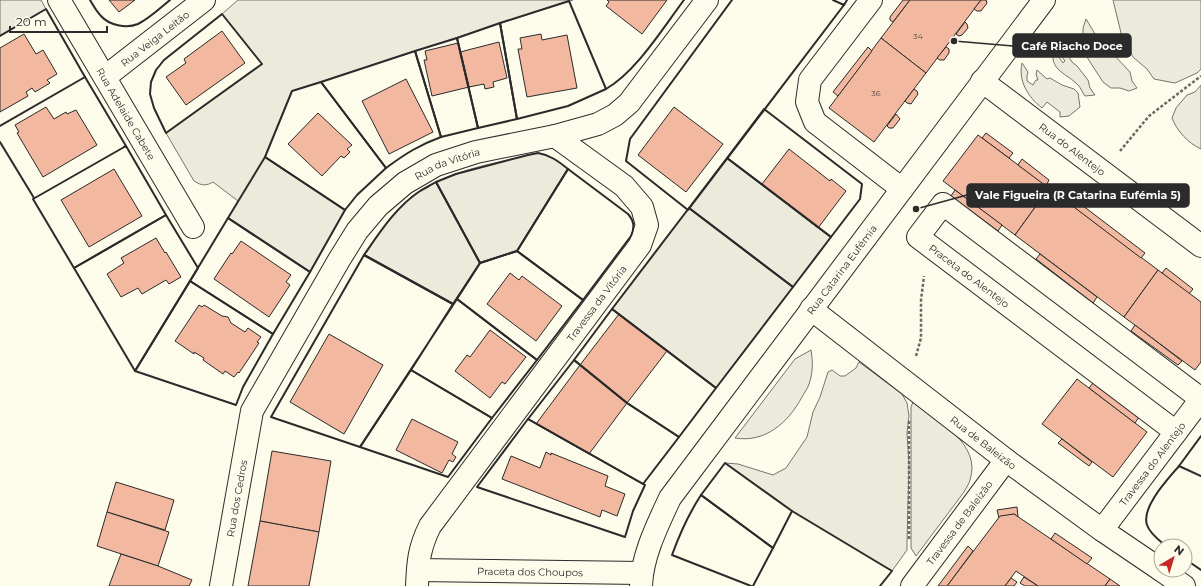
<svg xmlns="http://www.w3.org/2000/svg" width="1201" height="586" font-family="Montserrat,sans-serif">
	<rect width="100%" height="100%" fill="#fdfbea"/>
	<g fill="#ecebdb" stroke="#74746e">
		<polygon points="0,0 41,0 46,9 0,36"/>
		<path d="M238,0H573L292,91L265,157L345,210L310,272L228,218L238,201L213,182C206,186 202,186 194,181L166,133L262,64L222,14Z"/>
		<polygon points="1113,0 1201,0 1201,69 1197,73 1175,83 1154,79 1147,69 1133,57 1122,37"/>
		<polygon points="1086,19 1097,37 1130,72 1132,81 1137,88 1129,91 1120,88 1111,88 1103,82 1083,51 1083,28"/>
		<path d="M1060,43L1072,62L1077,66L1088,80L1090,88L1095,95L1085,96C1082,92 1081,88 1078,85C1068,74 1048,70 1054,50L1063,63L1065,61L1059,52L1058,44Z"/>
		<path d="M1022,63L1028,72L1027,76V81L1033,85L1036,80H1038L1036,74L1037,70L1047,79L1050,78L1062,85L1074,89L1078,93L1080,107L1069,116L1060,117V112L1047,102L1042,108C1028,97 1018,81 1022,63Z"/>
		<path d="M1201,85V149C1188,143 1177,131 1172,118L1176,108L1187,95L1195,92Z"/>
		<path d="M538,153C550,155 558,161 568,169L517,251L480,263L453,304L364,255C380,232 396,206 420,191C452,170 493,164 528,155Z"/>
		<polygon points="727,158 831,237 716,388 612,309"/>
		<path d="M811,350C813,361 813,373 809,384C808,388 804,393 802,397C788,423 765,443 735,438L795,359Z"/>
		<polygon points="859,362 902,394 907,403 909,416 907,433 909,464 907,543 907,550 892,571 792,511 725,463 738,464 773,475 786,468 807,437 813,412 820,397 828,372 832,370 840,376 845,376 856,368"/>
		<path d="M913,402C937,420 982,444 970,480C969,484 966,488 964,492L916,556L911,548V407Z"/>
	</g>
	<g fill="#f2b8a0" stroke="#2b2b2b">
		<polygon points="109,0 135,0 119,12"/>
		<polygon points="607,0 667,0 642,34 606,6 609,2"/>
		<polygon points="903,0 910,0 893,22 890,20 890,17"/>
		<polygon points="910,0 981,0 926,73 881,38"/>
		<polygon points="981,0 986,0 987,3 981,11 977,11 974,9"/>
		<polygon points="965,22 967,24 968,28 962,35 959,36 956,34"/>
		<polygon points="222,31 245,63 186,105 166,77 186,63 184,59"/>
		<polygon points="24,34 36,54 43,50 57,74 47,80 50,83 35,92 32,88 26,92 28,96 0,112 0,48"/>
		<polygon points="541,34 542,40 567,35 577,88 527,97 518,49 522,49 520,38"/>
		<polygon points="881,38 926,73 874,142 829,108"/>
		<polygon points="499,42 507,78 493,82 494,87 485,89 484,84 469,87 460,52"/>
		<polygon points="458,43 469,87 432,96 424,60 427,60 425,51"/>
		<polygon points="868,47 872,51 838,96 833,92"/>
		<polygon points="946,47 949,49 949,53 944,60 940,60 937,58"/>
		<polygon points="406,79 433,132 389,154 362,101"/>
		<polygon points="914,89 917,91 918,94 911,104 907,103 905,101"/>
		<polygon points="46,107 54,119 66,112 67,114 76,110 97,145 43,177 17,133 19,132 15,125"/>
		<polygon points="674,107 723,144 686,192 638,155"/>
		<polygon points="318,113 352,145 347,149 350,152 344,158 341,156 322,176 288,144"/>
		<polygon points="896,114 900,119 893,128 889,128 887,126"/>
		<polygon points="986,133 1013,153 1009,158 982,138"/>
		<polygon points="978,135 1049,188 1015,235 943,181"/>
		<polygon points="789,149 830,181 831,179 846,191 818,228 762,184"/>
		<polygon points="1022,159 1049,180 1046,186 1018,165"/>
		<polygon points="114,169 142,216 89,247 61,200"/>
		<polygon points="1049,188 1158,270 1124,317 1015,235"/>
		<polygon points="955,190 1002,225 998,231 951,196"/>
		<polygon points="1070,196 1145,253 1141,258 1066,201"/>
		<polygon points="156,238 165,253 166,252 181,277 169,284 166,280 142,294 138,288 121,297 107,274 124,263 121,258"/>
		<polygon points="241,241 291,275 286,282 290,285 269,317 214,279 231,253 232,254"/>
		<polygon points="1040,254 1097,297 1093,303 1036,259"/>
		<polygon points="1166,268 1193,289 1189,294 1162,273"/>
		<polygon points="1158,270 1201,302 1201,362 1195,370 1124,317"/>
		<polygon points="510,273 519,280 522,276 562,306 536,341 487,304"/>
		<polygon points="199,305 202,307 204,305 222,316 228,317 231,323 245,332 248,328 261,337 257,342 259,343 239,373 238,372 234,377 225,371 223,374 203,360 204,358 194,352 194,354 175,341"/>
		<polygon points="619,314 667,351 627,403 580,365"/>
		<polygon points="1135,325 1182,361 1178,365 1131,331"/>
		<polygon points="490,330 526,357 505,384 502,382 490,398 455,371 467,355 470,357"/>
		<polygon points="329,334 383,365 344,434 290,402"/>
		<polygon points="580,365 627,403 589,454 536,424"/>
		<polygon points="1077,379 1147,432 1113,477 1042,424"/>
		<polygon points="1093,383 1139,417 1135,423 1089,388"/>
		<polygon points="412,419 458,442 452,454 456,457 453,462 449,460 442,473 396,450"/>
		<polygon points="1062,439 1092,462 1089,466 1058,443"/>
		<polygon points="272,451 331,461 319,532 260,521"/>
		<polygon points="546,452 551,455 551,453 608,476 605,486 625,494 617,516 602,510 600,517 502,479 511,456 540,468"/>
		<polygon points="116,482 174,500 165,530 107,512"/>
		<polygon points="1017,507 1018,517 1014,514 999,518 997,510"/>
		<polygon points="107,512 169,532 158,566 97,546"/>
		<polygon points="1014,514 1110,579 1105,586 1038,586 1016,571 1005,586 947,586 1000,516"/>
		<polygon points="260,521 319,532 309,586 248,586"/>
		<polygon points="1055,533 1092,558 1087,564 1051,539"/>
		<polygon points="968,546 973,551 947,586 938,586"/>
		<polygon points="121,554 158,566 192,580 189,586 109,586"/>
		<polygon points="1024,577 1038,586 1025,586 1020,583"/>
		<polygon points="1011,578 1017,582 1014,586 1005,586"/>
		<polygon points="1110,579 1120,586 1105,586"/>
	</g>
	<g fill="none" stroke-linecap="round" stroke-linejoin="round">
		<g stroke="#2b2b2b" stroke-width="24">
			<g id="minor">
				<path id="s1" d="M59,0L193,227"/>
				<polyline points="871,0 810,80 807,102 815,122 902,189"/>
				<path id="s2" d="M105,77L204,0"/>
				<path id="s3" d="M982,81L1201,246"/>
				<path id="s4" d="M811,309L1006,460L1102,530L1161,570"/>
				<polyline points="1176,432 918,237 943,204 1201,399"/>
				<path id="s5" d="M1102,530L1201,399"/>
				<path id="s6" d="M418,570L642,573"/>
				<polyline points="1161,570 1184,586"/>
				<path id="s7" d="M221,586L252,411L339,260L357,231L378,206L405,183L436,165L476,152L555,136L598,124L615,115L629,103L707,0"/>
				<path id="s8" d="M417,586C418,562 419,548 430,526L640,245L647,225L642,207L624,186L555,136"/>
				<path id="s9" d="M641,586C642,556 657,526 670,498L1044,0"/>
				<path id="s10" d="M912,586L1006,460"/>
			</g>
		</g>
		<g stroke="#6a6964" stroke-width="2.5" stroke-dasharray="3 2" stroke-linecap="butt">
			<polyline points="1120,151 1149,116 1201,76"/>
			<polyline points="916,356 921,338 921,300 924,276"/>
			<polyline points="909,421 909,540"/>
		</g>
		<use href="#minor" stroke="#fdfbea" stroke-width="22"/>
		<g stroke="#2b2b2b" stroke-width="2">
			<path d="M90,0C93,5 96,11 101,16C109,25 126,29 138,24C150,18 160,8 170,0"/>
			<polyline points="732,0 630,139 626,161 688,210 844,5 833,0"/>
			<polygon points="569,1 606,89 568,106 517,119 500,23"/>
			<polyline points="842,4 844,5 847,0"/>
			<polygon points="222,14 262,64 166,133 154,108 150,94 151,82 156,70 164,60"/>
			<polygon points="500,23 517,119 478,128 457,38"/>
			<polyline points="0,36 46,9 85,77"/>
			<polygon points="457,38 478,128 441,137 415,51"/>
			<path d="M415,51L441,137C419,145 405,154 386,168L321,82Z"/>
			<polygon points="321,82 386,168 357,195 345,210 265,157 292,91"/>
			<path d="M606,89C636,72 663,28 684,0"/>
			<polygon points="764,109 862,184 860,199 831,237 727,158"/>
			<polyline points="0,126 85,77 126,146 124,147"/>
			<polyline points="0,142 34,198"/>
			<polygon points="126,146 166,215 74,268 33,199"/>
			<path d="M538,153C550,155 558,161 568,169L517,251L480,263L436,182L456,174L528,155Z"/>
			<polygon points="265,157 345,210 310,272 228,218"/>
			<polygon points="727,158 831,237 793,287 689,208"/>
			<path d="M568,169L628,214C634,221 635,227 631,236L583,300L517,251Z"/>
			<path d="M436,182L480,263L453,304L364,255C380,232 396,207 420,191C425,188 431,185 436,182Z"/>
			<polygon points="689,208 793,287 716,388 612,309"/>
			<polygon points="166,215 198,268 135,371 74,268"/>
			<polygon points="228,218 310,272 273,334 190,281"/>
			<polygon points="517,251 583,300 537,360 457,299 480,263"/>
			<polygon points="190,281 273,334 243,387 236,405 135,371"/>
			<polyline points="453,304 411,370 492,418 537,360 457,299 360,447 271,417 364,255 453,304"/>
			<polygon points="612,309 716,388 679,437 627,403 574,360"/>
			<polygon points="574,360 627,403 679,437 643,484 528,419"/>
			<polygon points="411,370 492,418 448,477 360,447"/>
			<polygon points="528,419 645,485 633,511 625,537 477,487"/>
			<polygon points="725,463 792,511 773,548 701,495"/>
			<polyline points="1179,466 1201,436"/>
			<polyline points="792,511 892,571 880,586"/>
			<path d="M1166,546C1160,541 1150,534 1147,525C1141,507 1168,479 1179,466L1201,476"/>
			<polyline points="1185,559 1201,570"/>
			<path d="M751,586L672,555C680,533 688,515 701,495L773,548L753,586"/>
		</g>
	</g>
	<g text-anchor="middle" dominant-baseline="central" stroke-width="3" stroke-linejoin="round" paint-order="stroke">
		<g font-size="8" fill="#5d4e48">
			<text x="918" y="36">34</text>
			<text x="876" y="93">36</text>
		</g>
		<g font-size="10" fill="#2b2b2b" stroke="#fdfbea">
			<text stroke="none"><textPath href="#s2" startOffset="63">Rua Veiga Leitão</textPath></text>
			<text stroke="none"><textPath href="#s1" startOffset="132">Rua Adelaide Cabete</textPath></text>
			<text stroke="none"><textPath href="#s3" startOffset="113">Rua do Alentejo</textPath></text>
			<text stroke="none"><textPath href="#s7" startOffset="501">Rua da Vitória</textPath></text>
			<text stroke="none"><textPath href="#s9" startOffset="379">Rua Catarina Eufémia</textPath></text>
			<text transform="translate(969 276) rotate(37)">Praceta do Alentejo</text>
			<text stroke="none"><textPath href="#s8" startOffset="340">Travessa da Vitória</textPath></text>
			<text stroke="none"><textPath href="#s4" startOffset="218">Rua de Baleizão</textPath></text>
			<text stroke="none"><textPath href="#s5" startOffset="83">Travessa do Alentejo</textPath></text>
			<text stroke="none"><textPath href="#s7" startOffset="89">Rua dos Cedros</textPath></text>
			<text stroke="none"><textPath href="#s10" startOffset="79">Travessa de Baleizão</textPath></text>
			<text stroke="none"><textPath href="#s6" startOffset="112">Praceta dos Choupos</textPath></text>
		</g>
	</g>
	<path fill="none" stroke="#2b2b2b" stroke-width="1.5" d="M954 41L1013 46M916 209L967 195"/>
	<g fill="#2b2b2b" stroke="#fdfbea" stroke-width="1.5">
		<circle cx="954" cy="41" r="4"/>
		<circle cx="916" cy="209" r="4"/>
	</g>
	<g fill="#2b2b2b" stroke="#2b2b2b" stroke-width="1.5">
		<rect x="1013" y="34" width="118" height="23" rx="4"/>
		<rect x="967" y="184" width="222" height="23" rx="4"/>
	</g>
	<g font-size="11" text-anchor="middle" font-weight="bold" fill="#fff">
		<text x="1072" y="50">Café Riacho Doce</text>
		<text x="1078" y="199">Vale Figueira (R Catarina Eufémia 5)</text>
	</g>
	<g transform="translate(1173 558) rotate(38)"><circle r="19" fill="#fdfbea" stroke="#a9a89e"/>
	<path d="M0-3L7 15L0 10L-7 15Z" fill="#c62828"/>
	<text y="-6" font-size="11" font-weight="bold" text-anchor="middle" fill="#2b2b2b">N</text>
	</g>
	<path d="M10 26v6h97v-6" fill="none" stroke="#2b2b2b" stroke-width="2"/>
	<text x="16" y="26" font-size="12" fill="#2b2b2b" stroke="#fdfbea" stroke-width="3" paint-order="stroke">20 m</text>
</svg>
